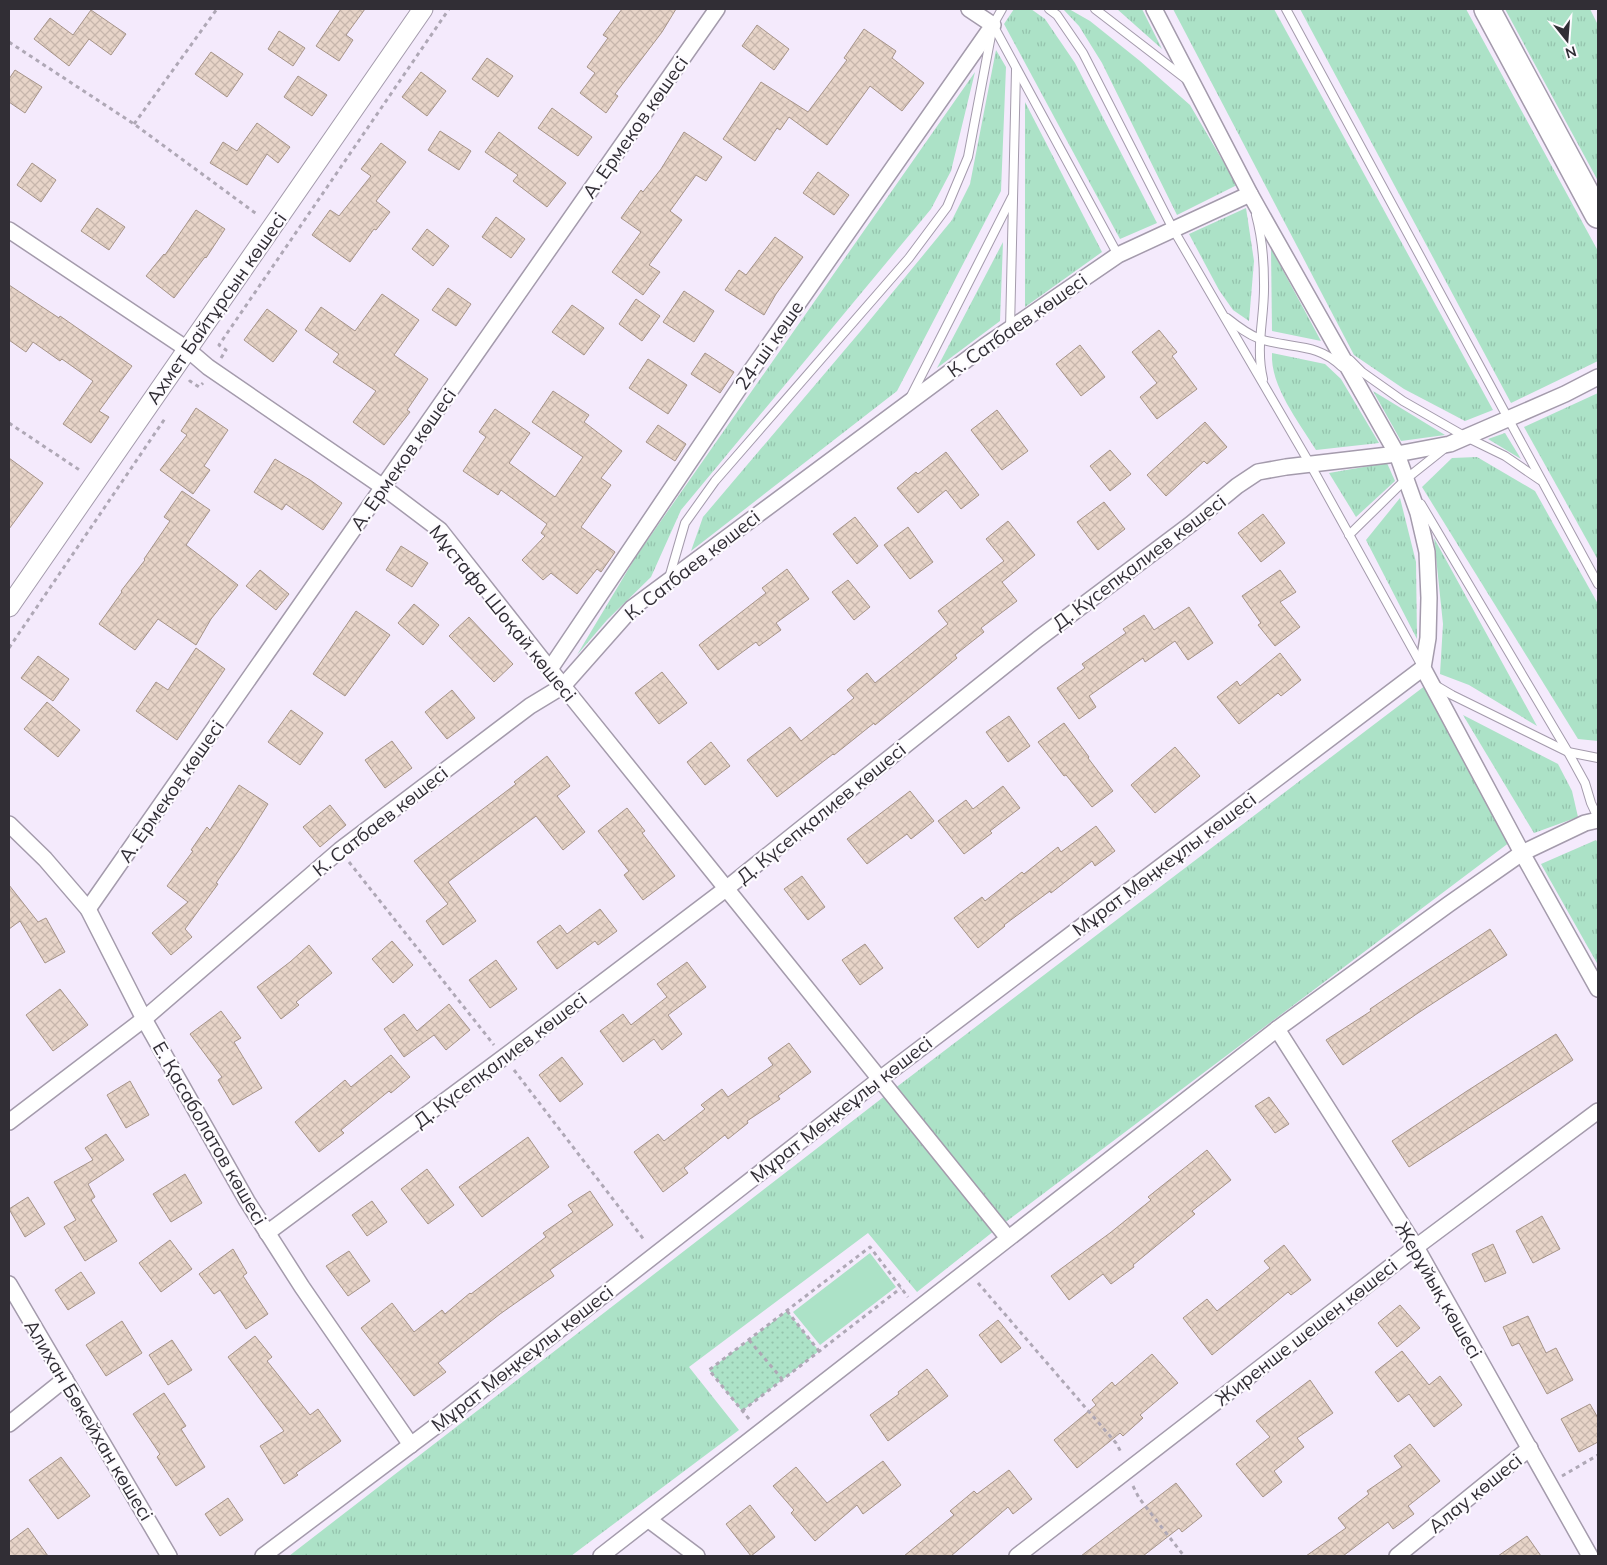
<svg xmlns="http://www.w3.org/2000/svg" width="1607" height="1565" font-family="Mulish,sans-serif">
	<defs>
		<pattern id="grass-tufts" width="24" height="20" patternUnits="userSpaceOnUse" patternTransform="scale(1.25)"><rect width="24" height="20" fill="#ace2c7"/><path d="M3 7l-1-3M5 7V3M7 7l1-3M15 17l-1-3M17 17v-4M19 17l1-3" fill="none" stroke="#94c2ac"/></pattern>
		<pattern id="park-dots" width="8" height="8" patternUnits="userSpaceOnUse" patternTransform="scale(1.25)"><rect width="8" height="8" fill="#ace2c7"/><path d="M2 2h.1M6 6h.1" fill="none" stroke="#94c2ac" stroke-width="1.8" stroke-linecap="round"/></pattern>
		<pattern id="building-cross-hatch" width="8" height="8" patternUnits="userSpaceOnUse" patternTransform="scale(1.25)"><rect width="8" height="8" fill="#e7d4c8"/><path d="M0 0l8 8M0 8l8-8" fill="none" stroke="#c7b6ac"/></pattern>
	</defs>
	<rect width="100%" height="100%" fill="#f4eafc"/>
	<g fill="url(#grass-tufts)">
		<polygon points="1014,9 1031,9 1045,19 1075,63 1157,223 1120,239 1004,24"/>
		<polygon points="1063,9 1069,9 1090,21 1140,61 1190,105 1237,185 1177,215 1102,63 1079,26"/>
		<polygon points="1117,9 1142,9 1162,49"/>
		<polygon points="1173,9 1274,9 1493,410 1465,421 1404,389 1354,355"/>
		<polygon points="1300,9 1466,9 1598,251 1598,361 1511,403"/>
		<polygon points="1505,9 1590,9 1598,25 1598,181"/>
		<polygon points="996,50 1006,67 1001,191 897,391 691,551 703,517 865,326 952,220 970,184"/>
		<polygon points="975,72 951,171 931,209 681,510 651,577 607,620 577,655 635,558"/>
		<polygon points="1025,102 1102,252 1025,307"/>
		<polygon points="1246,208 1254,261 1249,321 1233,310 1219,290 1189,234"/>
		<polygon points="1003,242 1000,321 937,368"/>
		<polygon points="1271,248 1321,341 1272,331"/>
		<path d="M1272,353L1325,364L1341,379L1379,443L1316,450C1299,422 1270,386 1272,353Z"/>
		<polygon points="1373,391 1445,435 1401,441"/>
		<polygon points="1598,393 1598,560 1524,427"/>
		<polygon points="1505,433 1521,459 1488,439"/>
		<polygon points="1477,457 1535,491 1598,604 1598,741 1578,739 1422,487 1452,458"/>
		<polygon points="1387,463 1395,481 1356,517 1329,473"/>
		<polygon points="1400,498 1416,562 1417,639 1366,540"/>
		<polygon points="1434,538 1537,726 1469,685 1440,674 1443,624"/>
		<polygon points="1430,682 1514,839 999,1227 917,1292 868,1233 689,1367 739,1430 571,1556 289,1556 890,1092"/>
		<polygon points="1463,715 1558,764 1572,791 1578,817 1534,833"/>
		<polygon points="1596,840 1598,843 1598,965 1541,864"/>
	</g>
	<polygon fill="url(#park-dots)" points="787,1311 819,1351 742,1411 709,1370"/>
	<polygon fill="#ace2c7" points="870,1253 896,1287 820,1345 793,1312"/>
	<g fill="url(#building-cross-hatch)" stroke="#a69489">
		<polygon points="341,9 365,9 346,35 353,40 339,61 316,46"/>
		<polygon points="622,9 676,9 662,32 615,94 618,96 606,113 580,93 595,73 587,67 608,38 603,35"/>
		<polygon points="91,10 126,34 111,55 89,39 69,66 34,39 50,18 73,35"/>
		<polygon points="757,25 789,49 774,70 742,46"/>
		<polygon points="864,29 896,51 892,58 924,83 902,111 870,86 827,145 789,117 780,130 777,128 755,161 723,139 761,82 808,112 847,60 844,58"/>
		<polygon points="279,31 305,48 293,66 268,49"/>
		<polygon points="211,52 243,74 227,97 195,74"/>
		<polygon points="487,58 513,76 498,97 472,79"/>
		<polygon points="15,70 42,87 25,113 9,102 9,79"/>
		<polygon points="421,72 446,91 427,116 402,97"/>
		<polygon points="298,76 327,95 312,116 284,97"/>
		<polygon points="552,108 592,137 578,156 538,128"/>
		<polygon points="257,123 290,147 278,163 267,154 247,185 210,163 223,142 237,151"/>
		<polygon points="440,131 471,151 459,170 428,150"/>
		<polygon points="499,132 566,183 547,207 513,181 518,175 485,152"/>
		<polygon points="684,132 722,157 706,181 696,175 670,211 682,220 649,265 660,272 643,295 612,272 641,232 621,218 641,190 643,192 661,169"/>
		<polygon points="381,143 406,162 376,201 390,212 376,230 374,229 350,262 312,235 330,210 339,216 371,176 361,169"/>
		<polygon points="32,163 56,180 41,202 17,185"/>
		<polygon points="818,172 849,195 834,215 803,193"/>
		<polygon points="97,208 125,227 109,250 81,231"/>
		<polygon points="196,210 225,229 206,258 205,257 174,298 146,276 164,254 165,255"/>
		<polygon points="496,217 525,239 511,258 482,237"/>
		<polygon points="427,229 449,246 433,266 412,249"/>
		<polygon points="775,237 803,257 776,294 764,315 725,290 739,270 746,275"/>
		<polygon points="9,285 59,318 60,316 132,366 99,411 109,417 91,443 63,424 93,381 62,359 60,361 33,342 26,352 9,340"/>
		<polygon points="448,288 471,304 456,326 432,310"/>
		<polygon points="684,291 714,311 694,342 663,322"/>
		<polygon points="382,294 419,320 394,355 428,379 407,410 410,412 384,445 353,422 376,391 333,362 339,354 305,330 321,307 355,331"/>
		<polygon points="636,299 660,316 642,341 619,324"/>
		<polygon points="572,305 604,328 584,355 552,332"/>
		<polygon points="267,309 297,331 273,362 244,340"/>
		<polygon points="1159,330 1177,352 1172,356 1197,389 1157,419 1140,397 1157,383 1132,352"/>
		<polygon points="1080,345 1105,377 1081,396 1056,364"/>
		<polygon points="705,353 734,372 720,393 691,374"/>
		<polygon points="648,359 687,385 668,414 629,388"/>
		<polygon points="553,391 589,415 584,422 622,451 601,478 611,485 581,527 615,552 601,572 597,569 577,594 551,573 543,580 522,560 545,536 541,533 547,524 501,490 498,495 463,471 486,437 479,432 495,409 530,433 509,463 555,497 583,457 532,422"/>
		<polygon points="196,408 228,430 204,466 210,470 193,494 160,470 187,435 181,431"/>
		<polygon points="997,410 1028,451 1002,470 971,430"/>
		<polygon points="1205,422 1227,447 1207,464 1204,461 1166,496 1147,475"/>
		<polygon points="658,425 686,444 675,461 646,442"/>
		<polygon points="1110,450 1131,474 1110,491 1090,466"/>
		<polygon points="946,452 979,495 961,509 946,490 918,513 897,488 916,472 918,474"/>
		<polygon points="9,458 43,483 9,529"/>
		<polygon points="275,459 310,480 342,503 323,530 286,504 282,510 254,492"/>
		<polygon points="182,491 210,510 186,545 238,585 211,619 196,645 158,619 135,650 99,624 122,592 121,591 145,560 144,559 170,521 164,517"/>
		<polygon points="1104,502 1125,529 1098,550 1077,522"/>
		<polygon points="1263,514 1285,543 1261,562 1238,533"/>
		<polygon points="855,517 878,546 857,564 833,534"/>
		<polygon points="1008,521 1035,555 1002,582 1017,601 981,628 984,632 955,655 957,658 928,682 875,725 874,723 834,755 833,754 777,797 747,760 790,727 801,741 854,698 847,690 867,673 875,683 948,624 938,611 1004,561 986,539"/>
		<polygon points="908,527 933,562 910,579 884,545"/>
		<polygon points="401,546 428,563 412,587 386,570"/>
		<polygon points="787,569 809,599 776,623 781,630 759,646 756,642 718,670 699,645 766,593 762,588"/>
		<polygon points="260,570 289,594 276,610 246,586"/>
		<polygon points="1280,570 1296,592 1280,602 1300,627 1275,646 1258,625 1261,623 1242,596"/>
		<polygon points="848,580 870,607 854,620 832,592"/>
		<polygon points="414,604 439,625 423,645 398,623"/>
		<polygon points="1189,607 1213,643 1188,660 1175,641 1145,662 1143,658 1089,696 1096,707 1079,719 1057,688 1085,668 1082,664 1126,633 1123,629 1144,615 1154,630"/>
		<polygon points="356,611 390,635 345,696 313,674"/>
		<polygon points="469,617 513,664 494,682 449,636"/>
		<polygon points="196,648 225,669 177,740 136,711 156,682 168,690"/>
		<polygon points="1280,653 1301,680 1281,696 1278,693 1239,724 1217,697 1237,681 1240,686"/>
		<polygon points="38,656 69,679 53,701 21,678"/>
		<polygon points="662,672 687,703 659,724 635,693"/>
		<polygon points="452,690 475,718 447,739 425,712"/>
		<polygon points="47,702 80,730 58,757 24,729"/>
		<polygon points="291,710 323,733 300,765 268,742"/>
		<polygon points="1009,716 1030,746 1008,762 986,732"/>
		<polygon points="1064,723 1089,757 1088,758 1113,791 1092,807 1066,775 1064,776 1038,742"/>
		<polygon points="392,741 412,768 385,788 365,760"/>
		<polygon points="711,742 730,766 705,785 687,762"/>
		<polygon points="1175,747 1200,776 1155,813 1131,785"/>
		<polygon points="547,756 570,786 557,796 585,832 563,850 536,816 448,882 476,921 443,945 426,921 448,904 414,861 516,784 514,782"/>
		<polygon points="239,785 268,804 239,850 216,883 218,884 185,929 192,937 171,955 152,933 188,902 167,886 193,851 191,850 207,827 210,830"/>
		<polygon points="1003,786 1020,808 990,831 992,833 964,854 938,821 966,800 973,809"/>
		<polygon points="910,791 934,821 911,839 907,834 867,864 847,839"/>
		<polygon points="330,805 346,825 320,847 303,827"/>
		<polygon points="627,808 645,831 642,833 675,876 643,900 624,875 629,871 598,831"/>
		<polygon points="1096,826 1115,851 1095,866 1092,861 1051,893 1050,891 1004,925 1005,926 978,948 954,918 982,897 985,901 1022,872 1024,874 1058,847 1061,852"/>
		<polygon points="802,876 825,907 808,920 784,889"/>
		<polygon points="9,885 38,922 46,918 65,952 45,963 20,921 9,929"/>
		<polygon points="600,909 617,931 598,945 595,941 557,969 537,942 560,925 567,934"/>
		<polygon points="1490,929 1507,955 1418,1013 1343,1065 1326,1040 1371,1011 1370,1009 1413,980"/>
		<polygon points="392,941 413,965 393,983 372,959"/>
		<polygon points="865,944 883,968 860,985 842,960"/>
		<polygon points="309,945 332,973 296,1002 299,1005 281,1019 257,987 290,962"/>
		<polygon points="496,960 517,989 490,1008 469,980"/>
		<polygon points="687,962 706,987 668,1015 682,1034 662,1050 654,1039 623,1062 600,1031 623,1014 631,1025 667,997 657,984"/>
		<polygon points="60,989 88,1025 53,1051 26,1015"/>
		<polygon points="449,1004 470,1030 446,1050 434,1035 404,1057 384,1029 404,1014 417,1031"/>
		<polygon points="221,1011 241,1038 234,1042 262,1088 233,1105 218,1080 222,1077 190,1034"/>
		<polygon points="1556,1034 1573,1060 1409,1167 1392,1141 1467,1091"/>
		<polygon points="789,1043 811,1072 778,1096 780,1099 747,1121 748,1123 728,1139 725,1135 684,1168 688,1173 663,1192 634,1152 658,1134 664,1141 705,1109 701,1105 722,1089 728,1097 773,1065 768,1058"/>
		<polygon points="391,1055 410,1077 391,1093 389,1091 341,1130 344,1133 319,1152 295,1122 345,1080 351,1087"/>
		<polygon points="562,1057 583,1084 560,1102 539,1075"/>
		<polygon points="130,1081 149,1115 126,1128 107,1095"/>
		<polygon points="1269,1097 1289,1124 1275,1133 1255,1106"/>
		<polygon points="106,1134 124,1160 88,1184 95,1197 91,1200 117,1241 85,1261 64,1227 76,1220 54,1182 93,1160 85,1148"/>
		<polygon points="528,1137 549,1167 482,1217 459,1187"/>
		<polygon points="1207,1150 1231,1180 1192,1211 1195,1214 1133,1265 1134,1267 1111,1284 1103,1274 1069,1300 1051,1276 1110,1233 1151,1200 1148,1197"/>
		<polygon points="427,1169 454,1205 428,1224 401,1189"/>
		<polygon points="185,1174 202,1203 171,1222 153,1194"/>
		<polygon points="590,1191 613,1225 550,1270 554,1276 500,1314 438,1363 446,1372 414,1396 361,1328 392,1303 414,1332 442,1310 445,1314 470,1293 471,1294 546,1237 543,1233 573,1212 568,1205"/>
		<polygon points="28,1197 45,1224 25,1237 9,1209"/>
		<polygon points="372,1201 387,1222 367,1236 352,1215"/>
		<polygon points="1542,1216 1560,1249 1533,1263 1516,1231"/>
		<polygon points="170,1240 192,1269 161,1292 139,1263"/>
		<polygon points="1493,1244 1506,1273 1485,1282 1472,1254"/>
		<polygon points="1284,1245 1311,1280 1291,1295 1288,1292 1212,1355 1183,1318 1207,1299 1217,1311 1270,1268 1264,1261"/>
		<polygon points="233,1249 247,1273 243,1276 268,1314 246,1329 220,1290 214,1294 199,1274"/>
		<polygon points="349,1251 370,1281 348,1296 326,1266"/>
		<polygon points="81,1272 95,1293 68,1310 55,1290"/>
		<polygon points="1400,1305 1420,1328 1397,1347 1378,1323"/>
		<polygon points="1528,1316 1546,1353 1556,1348 1573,1380 1547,1394 1519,1343 1512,1346 1503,1327"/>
		<polygon points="998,1320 1021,1348 1001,1363 979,1335"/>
		<polygon points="122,1321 142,1353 106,1376 86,1345"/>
		<polygon points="255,1336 272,1357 267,1361 310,1415 318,1409 341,1441 296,1473 298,1475 284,1484 260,1446 284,1431 228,1357"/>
		<polygon points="172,1340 192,1370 168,1385 149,1355"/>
		<polygon points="1402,1351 1429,1385 1440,1376 1462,1405 1434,1427 1409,1394 1398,1402 1375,1372"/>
		<polygon points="1152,1354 1178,1383 1140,1415 1143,1418 1123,1436 1120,1433 1077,1468 1054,1440 1096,1405 1092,1400 1112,1382 1115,1386"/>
		<polygon points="927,1369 948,1396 888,1441 870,1415 899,1394 898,1392"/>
		<polygon points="1310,1380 1333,1413 1297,1438 1304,1447 1274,1471 1282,1482 1263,1497 1236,1464 1270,1437 1256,1421"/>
		<polygon points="164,1393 186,1426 181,1429 205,1467 176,1486 157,1457 160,1454 133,1414"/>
		<polygon points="1590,1404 1598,1418 1598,1442 1579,1452 1561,1419"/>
		<polygon points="1410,1444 1440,1481 1408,1506 1414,1514 1393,1529 1388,1522 1343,1556 1306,1556 1346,1528 1338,1518 1369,1494 1367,1491 1402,1467 1394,1456"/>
		<polygon points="61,1457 90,1496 58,1519 29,1480"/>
		<polygon points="883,1461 901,1485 863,1514 857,1505 815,1541 791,1513 794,1510 773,1486 796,1467 827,1503"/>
		<polygon points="1009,1470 1032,1499 1013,1514 1008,1507 951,1556 904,1556 954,1515 950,1511 974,1491 977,1494"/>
		<polygon points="1176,1483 1202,1516 1182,1532 1179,1528 1143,1556 1081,1556"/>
		<polygon points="228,1498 243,1520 220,1536 205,1514"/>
		<polygon points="750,1505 775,1537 751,1556 726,1524"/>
		<polygon points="28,1528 48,1556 9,1556 9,1542"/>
		<polygon points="1527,1536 1541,1556 1498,1556"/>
	</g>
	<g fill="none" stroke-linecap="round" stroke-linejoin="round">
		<g stroke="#a49bac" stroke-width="10">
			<g id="service">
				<polyline points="1049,9 1057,15 1083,53 1173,229 1310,464 1422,666"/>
				<polyline points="1095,9 1186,79"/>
				<polyline points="1286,9 1598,584"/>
				<polyline points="993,25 1118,255"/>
				<path d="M1256,215C1262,237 1264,260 1264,283C1265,317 1255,345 1263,379"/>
				<path d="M1227,318C1237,326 1247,334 1260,339C1290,349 1317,342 1342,367"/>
				<polyline points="1010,329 1016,70"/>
				<polyline points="1350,360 1362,372 1403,401 1466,437 1505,456 1540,480"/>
				<polyline points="911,396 1012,197"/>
				<polyline points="1421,504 1568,752 1585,783 1591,803 1598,818"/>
				<polyline points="1349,535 1406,479 1445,448"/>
				<polyline points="669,578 685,523 715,481 909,258 947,207 968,157 993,25 1002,9"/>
				<polyline points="1435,685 1452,695 1568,752 1598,758"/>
			</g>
		</g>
		<g stroke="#a49bac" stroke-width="18">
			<g id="minor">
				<polyline points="1154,9 1250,194 1397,454 1418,513 1427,552 1429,598 1428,638 1423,668 1522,853 1598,989"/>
				<polyline points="9,230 187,349 208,367 383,487 440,530 563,686 1008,1238"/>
				<polyline points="550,669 748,375 993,25 969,9"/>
				<polyline points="9,824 45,859 88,909 144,1019 247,1201 302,1287 411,1445"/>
				<polyline points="88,909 717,9"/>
				<polyline points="1277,1029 1416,1247 1590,1556"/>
				<polyline points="9,1122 144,1019 340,850 530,706 563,686 632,608 985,346 1118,255 1250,194"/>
				<polyline points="267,1233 504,1057 727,888 1038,639 1191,524 1237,486 1258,472 1286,467 1397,454 1450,444 1565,394 1598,377"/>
				<polyline points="9,1284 169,1556"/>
				<polyline points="9,1424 65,1379"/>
				<polyline points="649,1520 697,1556"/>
				<polyline points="263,1556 436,1426 880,1079 1423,668"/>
				<polyline points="601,1556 1277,1029 1449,904 1522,853 1585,823 1598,820"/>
				<polyline points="1017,1556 1416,1247 1598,1111"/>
				<polyline points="1397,1556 1530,1448"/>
			</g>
		</g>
		<g stroke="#a49bac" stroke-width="21">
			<polyline id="tertiary" points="9,607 423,9"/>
		</g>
		<g stroke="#a49bac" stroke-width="28">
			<polyline id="trunk" points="1487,9 1598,215"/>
		</g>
		<g stroke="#afa8b6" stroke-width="3" stroke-dasharray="4 4" stroke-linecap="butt">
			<polyline points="9,42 134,124 258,215"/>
			<polyline points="134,124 217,9"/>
			<polyline points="221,358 226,350 219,345 449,9"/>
			<polyline points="189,382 190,381 199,387 203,383"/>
			<polyline points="9,423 81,471"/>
			<polyline points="9,648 166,417"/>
			<polyline points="349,862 494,1045"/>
			<polyline points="514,1070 645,1241"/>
			<polyline points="978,1283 1116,1443 1122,1454"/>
			<polyline points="787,1311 819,1351"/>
			<polyline points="749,1340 782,1379"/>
			<polyline points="742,1411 901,1288"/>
			<polyline points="749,1419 709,1370 870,1247 908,1297"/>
			<polyline points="1562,1476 1598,1455"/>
			<polyline points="1133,1486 1139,1498 1184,1556"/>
		</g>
		<use href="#service" stroke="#fff" stroke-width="8"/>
		<use href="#minor" stroke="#fff" stroke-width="15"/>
		<use href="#tertiary" stroke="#fff" stroke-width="19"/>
		<use href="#trunk" stroke="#fff" stroke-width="25"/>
	</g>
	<g text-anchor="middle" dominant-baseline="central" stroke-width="4.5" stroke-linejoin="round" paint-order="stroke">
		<g font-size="19" fill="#312e35" stroke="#fdfbff">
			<text transform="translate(635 127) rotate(-55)">А. Ермеков көшесі</text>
			<text transform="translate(216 308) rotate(-55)">Ахмет Байтұрсын көшесі</text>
			<text transform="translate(1017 325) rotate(-35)">К. Сатбаев көшесі</text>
			<text transform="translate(769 345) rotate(-55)">24-ші көше</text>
			<text transform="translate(403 459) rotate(-55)">А. Ермеков көшесі</text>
			<text transform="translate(1139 562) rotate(-37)">Д. Күсепқалиев көшесі</text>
			<text transform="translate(692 565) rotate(-38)">К. Сатбаев көшесі</text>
			<text transform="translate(503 613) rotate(51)">Мұстафа Шоқай көшесі</text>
			<text transform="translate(171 791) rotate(-55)">А. Ермеков көшесі</text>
			<text transform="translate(821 813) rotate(-39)">Д. Күсепқалиев көшесі</text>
			<text transform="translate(380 821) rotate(-38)">К. Сатбаев көшесі</text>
			<text transform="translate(1164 864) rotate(-37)">Мұрат Мөңкеұлы көшесі</text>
			<text transform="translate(500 1060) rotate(-37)">Д. Күсепқалиев көшесі</text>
			<text transform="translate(841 1109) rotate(-38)">Мұрат Мөңкеұлы көшесі</text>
			<text transform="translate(210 1133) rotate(60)">Е. Қасаболатов көшесі</text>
			<text transform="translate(1439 1290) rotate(60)">Жерұйық көшесі</text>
			<text transform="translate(1306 1332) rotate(-38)">Жиренше шешен көшесі</text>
			<text transform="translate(522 1358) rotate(-38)">Мұрат Мөңкеұлы көшесі</text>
			<text transform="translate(89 1420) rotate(59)">Алихан Бөкейхан көшесі</text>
			<text transform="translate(1475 1493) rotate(-39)">Алау көшесі</text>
		</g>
	</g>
	<rect width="1607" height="1565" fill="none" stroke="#312e35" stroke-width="20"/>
	<g transform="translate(1567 40) rotate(163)" stroke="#fdfbff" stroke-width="4" paint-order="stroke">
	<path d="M0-4L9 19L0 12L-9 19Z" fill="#312e35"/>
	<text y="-8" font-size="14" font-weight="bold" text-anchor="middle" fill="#312e35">N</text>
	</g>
</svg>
